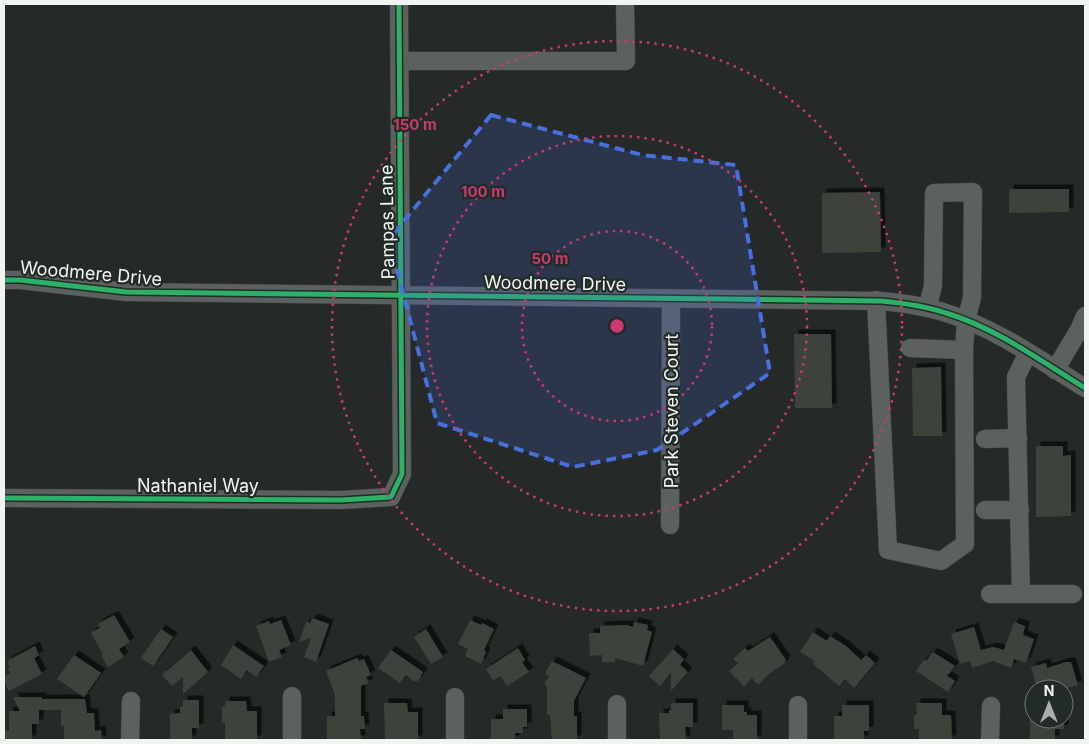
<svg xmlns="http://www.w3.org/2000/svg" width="1089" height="744" font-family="Inter,sans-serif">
	<defs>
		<filter id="shadow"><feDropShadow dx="4.5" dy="-4.5" stdDeviation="0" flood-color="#0009"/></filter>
	</defs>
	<rect width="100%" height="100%" fill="#252927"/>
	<g fill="#3d433b" filter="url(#shadow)">
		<polygon points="1009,189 1069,189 1069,212 1009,213"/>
		<polygon points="880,192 881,252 822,253 822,193"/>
		<polygon points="794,334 831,334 832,408 795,408"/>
		<polygon points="941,367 942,436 913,436 912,368"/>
		<polygon points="1036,446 1063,446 1063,456 1071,455 1071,516 1036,517"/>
		<polygon points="114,615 130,642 119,649 124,657 108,667 101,655 103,654 91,633 100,628 98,624"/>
		<polygon points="312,618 329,624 316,662 304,657 311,638 299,642 306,622 310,623"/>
		<polygon points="281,620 291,645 279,650 282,657 269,662 256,626 269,621 270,624"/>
		<polygon points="470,620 481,625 482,623 494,629 484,650 486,652 481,664 465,656 468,649 458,644"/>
		<polygon points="634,622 648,625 647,630 652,632 643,666 615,658 615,662 602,662 602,655 590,656 589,633 600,633 600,626 627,625 633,627"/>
		<polygon points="1014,622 1025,626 1023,635 1034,639 1026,663 1014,659 1011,668 993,661 972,668 970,661 960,664 951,634 974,627 981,650 993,647 1004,650"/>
		<polygon points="161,629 173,637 153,666 141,658"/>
		<polygon points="426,629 443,657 431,664 414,637"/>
		<polygon points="813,632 827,641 830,636 846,646 861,660 866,655 875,663 854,688 845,679 839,686 813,664 815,662 812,659 800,652"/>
		<polygon points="770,637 786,660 784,662 785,663 769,674 758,685 752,678 744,686 729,671 738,663 733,659 745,648 748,651"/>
		<polygon points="233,645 264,666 256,677 247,670 241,679 221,665"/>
		<polygon points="35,646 39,655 34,658 42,674 9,691 4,681 4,677 10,673 7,668 10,667 7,661"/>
		<polygon points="518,648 525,660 522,662 529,672 507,686 501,676 493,680 486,669"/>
		<polygon points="673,649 684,659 680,665 688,672 671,691 671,673 660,686 649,676"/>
		<polygon points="191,650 208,672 183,694 183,677 172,686 162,675"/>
		<polygon points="391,650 423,672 418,681 414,681 406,675 400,683 378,668"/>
		<polygon points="933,652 955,666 949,674 946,675 955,681 948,692 916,671 924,660 926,661"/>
		<polygon points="74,655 101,673 84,697 57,679"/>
		<polygon points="357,658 359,661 364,659 371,675 366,677 369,683 361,686 361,716 364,716 365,729 360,729 361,740 327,740 327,716 335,716 335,695 326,671"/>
		<polygon points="552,661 586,678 574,701 574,716 577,716 577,740 552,740 550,715 547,715 547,686 544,684 549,676 545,674"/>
		<polygon points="1066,662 1071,662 1078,685 1068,688 1068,689 1044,689 1042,683 1036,685 1031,667 1046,663 1047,668"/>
		<polygon points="13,697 42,697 42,699 85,699 87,713 94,713 95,731 101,730 102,740 64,740 64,726 61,726 61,710 39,710 39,724 32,724 32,740 4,740 4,730 9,730 9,711 20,711"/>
		<polygon points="183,700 199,700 199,728 192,728 192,740 170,740 170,714 180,713 180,707 183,707"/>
		<polygon points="225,701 246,701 247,711 257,711 257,740 225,740 225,723 222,723 222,707 225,706"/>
		<polygon points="384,703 407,703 408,712 418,712 418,740 385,740"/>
		<polygon points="671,703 693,703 693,727 685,727 686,740 660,740 659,713 669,713 669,710 671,710"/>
		<polygon points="916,703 942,703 942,715 951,715 952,740 919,740 919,729 914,729 914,715 917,715"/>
		<polygon points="722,705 744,705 744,712 747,712 747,715 757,715 757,740 733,740 733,730 722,730"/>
		<polygon points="842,705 869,705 869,731 864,731 864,740 834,740 834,716 842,716"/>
		<polygon points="503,709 527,709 527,727 523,727 523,733 515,733 515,740 491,740 491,719 503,719"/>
		<polygon points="1030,719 1064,719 1064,729 1055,729 1055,740 1030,740"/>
	</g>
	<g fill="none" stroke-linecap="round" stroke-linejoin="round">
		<g stroke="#424543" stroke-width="19">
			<g id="minor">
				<polyline points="400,61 626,61 625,4"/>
				<path d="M4,280H20L126,292L881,301C903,303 925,306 946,313C996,328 1041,361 1085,388"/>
				<polyline points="876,300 888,550 941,561 965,544 964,350 966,320 972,298 973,192 934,193 933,286 927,308"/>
				<polyline points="910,348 964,350"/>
				<polyline points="1055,370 1079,330 1085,316"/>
				<polyline points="985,439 1018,438"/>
				<polyline points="4,498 341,500 391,497 402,474 399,4"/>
				<polyline points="985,510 1020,510"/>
				<polyline points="670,525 671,298"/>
				<polyline points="990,594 1073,594"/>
				<polyline points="1021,594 1016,377 1028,353"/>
				<polyline points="130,740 131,701"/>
				<polyline points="292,740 292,696"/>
				<polyline points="455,740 455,697"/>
				<polyline points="617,740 617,704"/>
				<polyline points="798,740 798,705"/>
				<polyline points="990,740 991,706"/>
			</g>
		</g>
		<use href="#minor" stroke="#5a615f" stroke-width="18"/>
		<g stroke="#232b26" stroke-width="8">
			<g id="cycleway">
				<path d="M4,280H20L126,292L881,301C903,303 925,306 946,313C996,328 1041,361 1085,388"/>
				<polyline points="4,498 341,500 391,497 402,474 399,4"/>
			</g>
		</g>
		<use href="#cycleway" stroke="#2db169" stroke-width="5"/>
	</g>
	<path fill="#476fdd" fill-opacity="0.2" stroke="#476fdd" stroke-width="4" stroke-dasharray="10 6" stroke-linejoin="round" d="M491,115L642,155L736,165L770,373L657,450L573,467L437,423L389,239Z"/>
	<g fill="none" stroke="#c93972" stroke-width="2.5" stroke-dasharray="2.5 5">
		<circle cx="617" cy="326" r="95"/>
		<circle cx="617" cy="326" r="190"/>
		<circle cx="617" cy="326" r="285"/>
	</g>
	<g text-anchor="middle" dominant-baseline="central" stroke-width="4.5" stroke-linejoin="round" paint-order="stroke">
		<g font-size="18" fill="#f0f5f2" stroke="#232b26">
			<text transform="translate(387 222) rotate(-91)">Pampas Lane</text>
			<text transform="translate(91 273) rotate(5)">Woodmere Drive</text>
			<text transform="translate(555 283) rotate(1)">Woodmere Drive</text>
			<text transform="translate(671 411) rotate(-90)">Park Steven Court</text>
			<text x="198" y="485">Nathaniel Way</text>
		</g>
	</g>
	<circle cx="617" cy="326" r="8" fill="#c93972" stroke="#232b26" stroke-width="2.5"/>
	<g font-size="15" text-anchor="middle" font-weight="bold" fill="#c93972" stroke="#232b26" stroke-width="4.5" stroke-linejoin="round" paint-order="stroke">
		<text x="415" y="130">150 m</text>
		<text x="483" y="197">100 m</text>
		<text x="550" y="264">50 m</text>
	</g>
	<rect width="1089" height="744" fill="none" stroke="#f0f5f2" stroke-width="10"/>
	<g transform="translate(1049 704)"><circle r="24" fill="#232b26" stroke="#757c78"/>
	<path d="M0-4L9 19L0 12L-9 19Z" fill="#a9aeab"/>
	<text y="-8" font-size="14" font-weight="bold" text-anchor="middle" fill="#f0f5f2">N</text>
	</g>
</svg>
